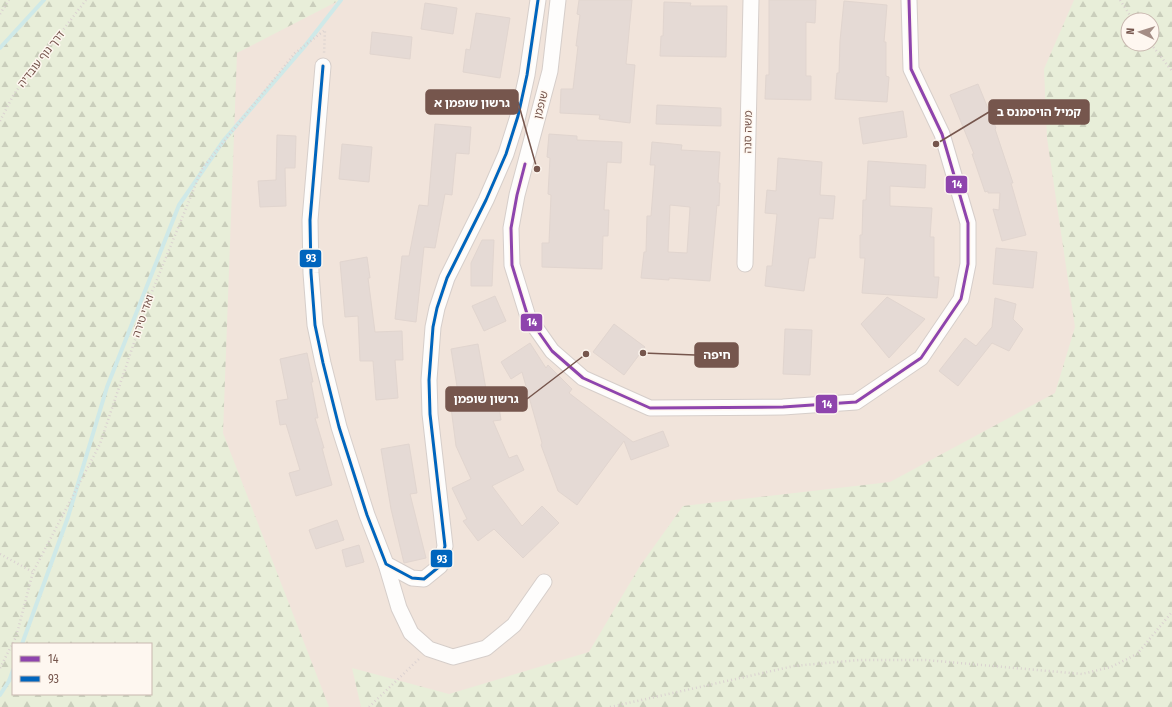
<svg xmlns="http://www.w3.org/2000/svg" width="1172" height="707" font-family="'Fira Sans Condensed','Noto Sans Hebrew',sans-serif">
	<defs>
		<pattern id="forest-firs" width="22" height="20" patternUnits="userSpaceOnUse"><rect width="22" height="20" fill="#e8eed9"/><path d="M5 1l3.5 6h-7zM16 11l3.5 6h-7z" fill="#cacebc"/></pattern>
	</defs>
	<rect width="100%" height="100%" fill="#f8f2ed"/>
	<path fill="#f1e4db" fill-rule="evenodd" d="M0,0H1172V707H0ZM1128,20H1152V44H1128ZM13,644H151V694H13Z"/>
	<g fill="url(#forest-firs)" fill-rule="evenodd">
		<path d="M0,0H340L237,53L223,433L329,707H0ZM13,644H151V694H13Z"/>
		<path d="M1074,0H1172V707H361L352,668L449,694L589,652L640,566L683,506L890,482L1055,393L1075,327L1047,138L1044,69ZM1128,20H1152V44H1128Z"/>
	</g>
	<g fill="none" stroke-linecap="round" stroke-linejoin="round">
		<g stroke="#cfe9e8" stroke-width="4">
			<polyline points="0,48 44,0"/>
			<polyline points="22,644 68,517 107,387 179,205 224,140 305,46 341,0"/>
			<polyline points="0,695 9,681 13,670"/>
		</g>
	</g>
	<g fill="#e5dad5" stroke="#e1d5cf" fill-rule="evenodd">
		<polygon points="579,0 632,0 626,64 635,65 630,123 599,119 600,115 560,113 561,89 573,89 578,46 576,46 580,15 577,14"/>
		<polygon points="769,0 816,0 815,23 806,22 806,76 811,76 811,100 765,99 766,75 769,75"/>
		<polygon points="844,1 887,5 884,42 886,42 886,76 889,77 887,102 835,99 837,73 839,73 840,41"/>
		<polygon points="664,2 691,3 690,6 727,6 726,57 660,56 661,36 663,36"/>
		<polygon points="425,3 457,8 453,34 421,29"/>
		<polygon points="476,13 510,18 500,78 463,72 466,49 470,50"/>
		<polygon points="372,32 412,37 410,59 370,54"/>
		<polygon points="978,84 996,128 995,129 1013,183 1011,183 1026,235 1002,241 993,209 999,210 1000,193 988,193 988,191 985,192 972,154 974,154 950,95"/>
		<polygon points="657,105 721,108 721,126 656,124"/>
		<polygon points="903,111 907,137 863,144 859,118"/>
		<polygon points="435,124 471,127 469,154 456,153 452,195 445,194 435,248 424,247 416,322 395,319 402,256 409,256 419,205 428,206"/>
		<polygon points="549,134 577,136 577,140 622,142 621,163 607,162 604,210 609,210 608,236 603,236 602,269 542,267 542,243 549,243 551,195 548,194 550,158 547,157"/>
		<polygon points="277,135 296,136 295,168 285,168 286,206 260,207 258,181 276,180"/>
		<path d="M652,142L682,145L681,150L720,152L718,183H720L719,206L717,205L710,281L669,278V280L641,278L644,252H646L647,216H651L655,165H650ZM670,205L690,207L687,253L668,252Z"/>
		<polygon points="342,144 372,147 369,182 339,179"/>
		<polygon points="778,158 822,162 820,195 835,196 833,219 819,218 815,258 809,258 804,291 765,286 767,266 772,266 777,214 765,213 767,190 776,191"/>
		<polygon points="868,161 926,165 925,188 890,186 890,206 932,208 930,237 934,237 934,277 939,277 937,298 862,293 865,258 860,258 860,235 862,235 863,200 866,200"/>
		<polygon points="482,240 494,240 492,286 471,286 471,263"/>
		<polygon points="996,248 1037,252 1033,288 993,284"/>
		<polygon points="367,257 370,278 368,278 375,332 402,331 403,360 395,360 398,398 376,400 373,361 360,361 358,316 345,317 340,262"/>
		<polygon points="495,296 506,321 484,331 472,306"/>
		<polygon points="887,297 925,319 889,358 861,324"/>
		<polygon points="995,298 1016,304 1013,319 1023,329 1009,351 992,343 958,386 939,371 965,338 976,346 992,327"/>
		<polygon points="614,324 645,347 624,375 593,352"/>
		<polygon points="785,329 812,330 810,375 783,374"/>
		<polygon points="530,343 546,368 548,365 572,389 569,393 633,442 663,431 669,446 631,460 624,441 577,505 558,491 541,445 542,443 522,372 511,379 501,362"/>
		<polygon points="478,344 487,395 497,394 501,420 493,421 509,458 517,455 524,470 492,486 522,526 542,506 559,523 523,558 494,529 478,541 463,521 467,519 452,488 471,479 456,446 450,400 459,399 451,349"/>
		<polygon points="307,353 313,382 311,382 318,418 315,418 324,448 322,448 332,485 296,496 289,473 300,470 286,424 280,425 276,401 288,399 280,359"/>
		<polygon points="409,444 417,493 410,494 426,558 404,563 391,509 381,449"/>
		<polygon points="337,520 344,540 316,549 309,530"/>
		<polygon points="359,545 364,562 346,567 342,550"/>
	</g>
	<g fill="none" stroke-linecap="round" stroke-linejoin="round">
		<g stroke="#d6ceca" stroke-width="17">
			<g id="minor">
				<polyline points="558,0 550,71 517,195 511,228 512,265 528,317 552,351 583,378 650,408 783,407 856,402 921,358 961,299 968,264 968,223 942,134 911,69 909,0"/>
				<polyline points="323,66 310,220 311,273 315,325 323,363 339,427 367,515 386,564 412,578 424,579 440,566 445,546 430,414 429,380 433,327 437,308 447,278 486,200 506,154 518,116 527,75 538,0"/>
				<polyline points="745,264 751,0"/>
				<polyline points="386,564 399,608 411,633 429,649 453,657 486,648 514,625 544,582"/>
			</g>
		</g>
		<g stroke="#dad1d0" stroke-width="2.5" stroke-dasharray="1 3" stroke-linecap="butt">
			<polyline points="1120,0 1133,20"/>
			<polyline points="0,14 9,0"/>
			<polyline points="1151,44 1172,71"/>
			<polyline points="0,121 14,94 86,0"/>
			<polyline points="0,554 33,572"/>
			<polyline points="0,668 16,637 33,572 100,444 147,304 202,169 295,53 325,30 324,54"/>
			<polyline points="369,707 420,658"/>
			<polyline points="610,707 794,666 859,660 926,660 1082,674 1111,667 1137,654 1172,612"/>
		</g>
		<use href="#minor" stroke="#fefdfc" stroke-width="15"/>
		<g stroke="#fef7f0" stroke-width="6">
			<polyline id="bus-1" points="525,164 517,195 511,228 512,265 528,317 552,351 583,378 650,408 783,407 856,402 921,358 961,299 968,264 968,223 942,134 911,69 909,0"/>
		</g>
		<g stroke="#fef7f0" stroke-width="6">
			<polyline id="bus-2" points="323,66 310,220 311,273 315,325 323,363 339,427 367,515 386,564 412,578 424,579 440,566 445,546 430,414 429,380 433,327 437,308 447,278 486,200 506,154 518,116 527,75 538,0"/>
		</g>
		<use href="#bus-1" stroke="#8e44ad" stroke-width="3"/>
		<use href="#bus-2" stroke="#0065bd" stroke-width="3"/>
	</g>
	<g text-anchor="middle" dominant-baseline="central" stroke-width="3" stroke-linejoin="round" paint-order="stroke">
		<g font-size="11" fill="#76564d" stroke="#fef7f0">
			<text transform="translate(41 59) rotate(-52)">דרך נוף עובדיה</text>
			<text transform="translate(541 105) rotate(-75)">שופמן</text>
			<text transform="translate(748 132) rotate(-89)">משה סנה</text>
			<text transform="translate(143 316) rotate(-71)">ואדי טירה</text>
		</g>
	</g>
	<path fill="none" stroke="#76564d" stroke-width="1.5" d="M537 169L518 102M936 144L989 112M643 353L695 355M586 354L527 399"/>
	<g fill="#76564d" stroke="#fef7f0" stroke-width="1.5">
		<circle cx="537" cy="169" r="4"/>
		<circle cx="936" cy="144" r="4"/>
		<circle cx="643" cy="353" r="4"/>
		<circle cx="586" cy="354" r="4"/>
	</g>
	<g fill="#76564d" stroke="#76564d" stroke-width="1.5">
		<rect x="426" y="90" width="92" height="24" rx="4"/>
		<rect x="989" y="100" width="100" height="24" rx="4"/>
		<rect x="695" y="343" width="43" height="24" rx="4"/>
		<rect x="446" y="387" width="81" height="24" rx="4"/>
	</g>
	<g font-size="12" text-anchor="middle" font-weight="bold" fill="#fff">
		<text x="472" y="107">גרשון שופמן א</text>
		<text x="1039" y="116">קמיל הויסמנס ב</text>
		<text x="717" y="359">חיפה</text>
		<text x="486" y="403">גרשון שופמן</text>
	</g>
	<g stroke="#fef7f0" stroke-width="1.5">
		<rect x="945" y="175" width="23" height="19" rx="4" fill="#8e44ad"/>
		<rect x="299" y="249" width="23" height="19" rx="4" fill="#0065bd"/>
		<rect x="520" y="313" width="23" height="19" rx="4" fill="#8e44ad"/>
		<rect x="815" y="394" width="23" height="20" rx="4" fill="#8e44ad"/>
		<rect x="430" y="549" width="23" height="19" rx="4" fill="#0065bd"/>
	</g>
	<g font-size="11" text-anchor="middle" font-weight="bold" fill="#fff">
		<text x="957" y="188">14</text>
		<text x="311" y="262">93</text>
		<text x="532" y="326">14</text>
		<text x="827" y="408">14</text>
		<text x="442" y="563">93</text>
	</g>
	<rect x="12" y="643" width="140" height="52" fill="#fef7f0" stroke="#c8b7af"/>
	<rect x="20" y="656" width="20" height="6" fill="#8e44ad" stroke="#c8b7af"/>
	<text x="48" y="663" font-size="12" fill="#76564d">14</text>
	<rect x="20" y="676" width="20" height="6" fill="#0065bd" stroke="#c8b7af"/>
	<text x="48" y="683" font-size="12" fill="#76564d">93</text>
	<g transform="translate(1140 32) rotate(274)"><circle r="19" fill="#fef7f0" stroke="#c8b7af"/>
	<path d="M0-3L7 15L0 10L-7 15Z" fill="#a48d85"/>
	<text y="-6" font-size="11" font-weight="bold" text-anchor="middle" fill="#76564d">N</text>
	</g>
</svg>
